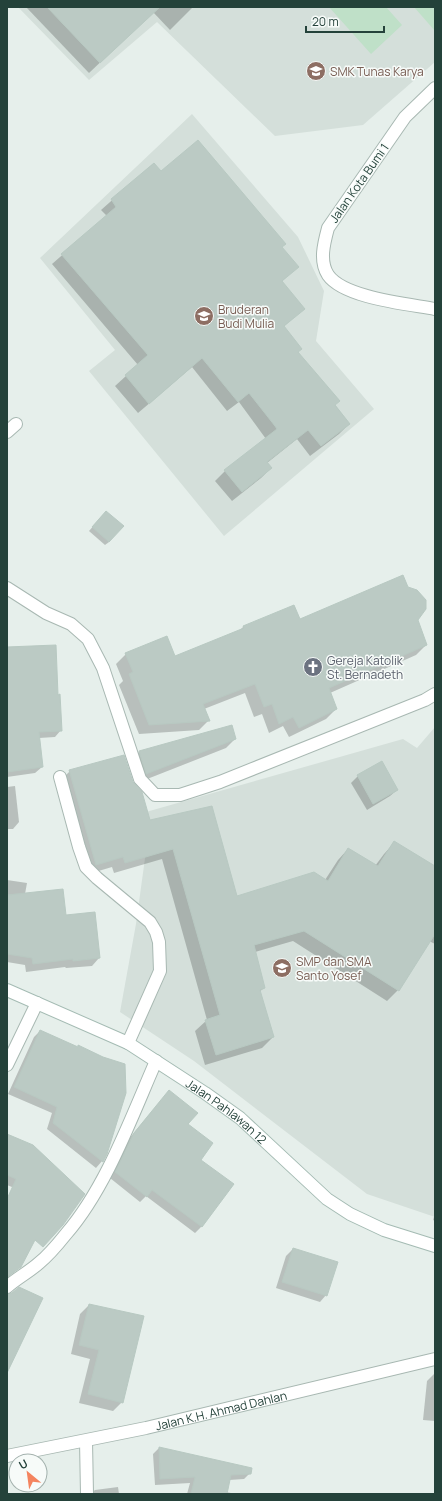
<svg xmlns="http://www.w3.org/2000/svg" width="442" height="1501" font-family="Manrope,sans-serif">
	<rect width="100%" height="100%" fill="#e6efeb"/>
	<g fill="#d4dfda">
		<polygon points="18,7 435,7 435,62 363,125 275,136 157,22 89,80"/>
		<polygon points="192,114 298,237 324,291 316,341 374,409 224,536 89,371 115,350 40,258"/>
		<polygon points="435,727 435,1217 367,1194 194,1061 120,1012 136,924 149,829 146,812 403,739 417,748"/>
	</g>
	<g fill="#bfe0c8">
		<polygon points="329,7 386,7 402,25 371,54"/>
		<polygon points="414,7 435,7 435,31"/>
	</g>
	<g fill="#0003">
		<polygon points="26,7 117,7 126,38 89,73"/>
		<polygon points="158,7 193,7 170,30 153,12"/>
		<polygon points="153,164 161,173 281,247 297,267 281,282 303,309 283,327 297,353 349,424 339,434 310,456 297,439 267,463 271,468 261,478 232,501 215,481 225,471 266,439 239,402 227,411 192,367 138,413 115,386 138,365 52,264 107,216 101,210"/>
		<polygon points="103,515 109,542 105,545 89,531"/>
		<polygon points="416,619 426,645 416,655 330,693 336,709 326,719 289,737 283,726 269,733 262,714 254,717 245,693 204,709 209,720 199,730 139,734 119,685 123,681 116,664 126,654 175,657 239,631 244,626 299,620"/>
		<polygon points="7,699 61,730 55,737 39,738 42,767 35,773 7,777"/>
		<polygon points="231,726 235,739 226,748 137,783 130,761 139,752"/>
		<polygon points="70,771 132,782 149,822 236,897 325,880 338,860 348,849 375,866 384,854 394,843 435,867 435,944 429,941 398,990 387,1001 293,941 255,952 264,988 259,992 273,1037 262,1048 205,1065 195,1031 207,1020 162,859 114,873 112,867 85,875 59,782"/>
		<polygon points="358,776 397,790 390,796 367,810 351,783"/>
		<polygon points="15,786 19,822 13,829 7,829 7,787"/>
		<polygon points="7,880 27,883 25,894 65,916 99,958 92,966 66,968 65,967 26,972 25,965 7,962"/>
		<polygon points="40,1031 77,1048 79,1046 106,1154 102,1161 96,1168 47,1129 52,1113 8,1094 34,1037"/>
		<polygon points="169,1091 187,1124 199,1160 232,1184 201,1227 195,1233 146,1196 140,1202 110,1178 128,1140"/>
		<polygon points="7,1135 71,1211 7,1185"/>
		<polygon points="435,1213 435,1221 433,1220"/>
		<polygon points="7,1217 21,1266 7,1278"/>
		<polygon points="293,1249 326,1295 320,1302 276,1288 286,1256"/>
		<polygon points="89,1305 122,1402 113,1411 79,1403 90,1359 71,1354 80,1314"/>
		<polygon points="435,1373 435,1421 423,1420 427,1381"/>
		<polygon points="159,1448 250,1473 244,1479 229,1480 226,1492 236,1494 187,1494 190,1483 155,1485 153,1454"/>
		<polygon points="118,1487 119,1494 90,1494 95,1490"/>
	</g>
	<g fill="#bbcac4" stroke="#b8c9c2">
		<polygon points="47,7 160,7 100,63"/>
		<polygon points="198,140 286,244 282,247 299,267 282,281 305,309 284,326 302,349 298,352 340,401 335,405 350,424 321,446 308,430 267,462 272,468 242,492 224,470 277,429 275,426 249,393 238,402 202,358 149,404 125,375 148,355 61,254 116,207 111,199 154,163 161,171"/>
		<polygon points="106,511 124,526 109,542 92,527"/>
		<polygon points="403,575 408,587 417,590 426,600 426,609 418,620 427,645 329,688 337,709 299,728 293,717 279,724 272,704 264,707 255,684 203,704 210,721 149,725 129,674 133,672 125,653 167,636 175,656 244,628 243,626 294,605 300,619"/>
		<polygon points="56,645 58,695 60,694 62,731 39,732 43,767 7,772 7,647"/>
		<polygon points="232,725 236,739 146,774 139,751"/>
		<polygon points="124,755 133,782 142,792 150,820 212,806 237,896 314,872 328,881 348,848 378,866 394,841 435,866 435,934 399,991 304,931 254,945 265,988 260,990 274,1037 216,1055 205,1020 220,1015 173,849 125,863 123,857 96,865 69,770"/>
		<polygon points="382,761 398,790 373,804 357,775"/>
		<polygon points="63,889 66,915 95,912 100,958 73,961 73,959 33,964 32,958 7,954 7,895"/>
		<polygon points="40,1030 78,1047 78,1045 103,1057 125,1064 126,1093 107,1154 103,1162 53,1123 57,1107 14,1087"/>
		<polygon points="169,1090 198,1113 188,1124 213,1143 201,1160 234,1184 202,1227 152,1190 147,1197 115,1172 134,1133"/>
		<polygon points="7,1134 33,1145 85,1194 63,1225 43,1247 35,1240 21,1267 7,1277 7,1199 16,1179 7,1175"/>
		<polygon points="293,1248 338,1262 327,1296 282,1282"/>
		<polygon points="19,1287 43,1298 7,1373 7,1294 12,1293"/>
		<polygon points="89,1304 144,1316 123,1403 88,1394 99,1350 79,1345"/>
		<polygon points="159,1447 252,1468 251,1474 231,1475 227,1494 191,1494 195,1477 160,1479"/>
	</g>
	<g fill="none" stroke-linecap="round" stroke-linejoin="round">
		<g stroke="#a8b8b2" stroke-width="14">
			<g id="minor">
				<path d="M435,88L405,117L328,228C324,243 319,261 328,275C344,298 408,304 435,309"/>
				<polyline points="7,432 16,424"/>
				<polyline points="7,588 46,613 71,624 88,639 103,668 140,779 155,795 180,795 220,782 425,700 435,694"/>
				<polyline points="60,777 79,847 86,867 97,878 150,922 156,932 159,942 160,971 128,1043"/>
				<polyline points="7,1065 37,1003"/>
				<path d="M7,1287C17,1278 29,1272 39,1263C49,1255 58,1244 66,1234C106,1188 131,1118 156,1061"/>
				<polyline points="86,1441 87,1494"/>
				<path id="s1" d="M7,1456L146,1428L435,1359"/>
			</g>
		</g>
		<g stroke="#a4bbb3" stroke-width="14">
			<g id="secondary">
				<path id="s2" d="M7,990L128,1043L205,1093L240,1118L327,1199L350,1214L384,1230L435,1246"/>
			</g>
		</g>
		<use href="#minor" stroke="#fff" stroke-width="12"/>
		<use href="#secondary" stroke="#fff" stroke-width="12"/>
	</g>
	<defs>
		<g id="school-disc" transform="scale(1)"><circle r="9.5" fill="#8d6e63" stroke="#f7fbf9"/><path d="M0-5L7-2L0 1L-7-2ZM-4 1L0 2.5L4 1V4Q0 6-4 4Z" fill="#fff"/></g>
		<g id="university-disc" transform="scale(1)"><circle r="9.5" fill="#8d6e63" stroke="#f7fbf9"/><path d="M0-5L7-2L0 1L-7-2ZM-4 1L0 2.5L4 1V4Q0 6-4 4Z" fill="#fff"/></g>
		<g id="church-disc" transform="scale(1)"><circle r="9.5" fill="#6b7280" stroke="#f7fbf9"/><path d="M-1.2-6h2.4v3.5h3.3v2.4h-3.3V6h-2.4V-.1h-3.3v-2.4h3.3Z" fill="#fff"/></g>
	</defs>
	<g fill-rule="evenodd">
		<use href="#school-disc" x="316" y="71"/>
		<use href="#university-disc" x="204" y="316"/>
		<use href="#church-disc" x="313" y="667"/>
		<use href="#school-disc" x="282" y="968"/>
	</g>
	<g text-anchor="middle" dominant-baseline="central" stroke-width="3" stroke-linejoin="round" paint-order="stroke">
		<g font-size="12" fill="#785e54" stroke="#f7fbf9" text-anchor="start">
			<text x="330" y="71">SMK Tunas Karya</text>
			<text x="218" y="309">Bruderan<tspan x="218" dy="14">Budi Mulia</tspan></text>
			<text x="296" y="961">SMP dan SMA<tspan x="296" dy="14">Santo Yosef</tspan></text>
		</g>
		<g font-size="12" fill="#24423a" stroke="#f7fbf9">
			<text transform="translate(359 183) rotate(-55)">Jalan Kota Bumi 1</text>
			<text stroke="none"><textPath href="#s2" startOffset="252">Jalan Pahlawan 12</textPath></text>
			<text stroke="none"><textPath href="#s1" startOffset="219">Jalan K.H. Ahmad Dahlan</textPath></text>
		</g>
		<g font-size="12" fill="#5b616d" stroke="#f7fbf9" text-anchor="start">
			<text x="327" y="660">Gereja Katolik<tspan x="327" dy="14">St. Bernadeth</tspan></text>
		</g>
	</g>
	<rect width="442" height="1501" fill="none" stroke="#24423a" stroke-width="16"/>
	<g transform="translate(28 1473) rotate(331)"><circle r="19" fill="#f7fbf9" stroke="#a3b1ad"/>
	<path d="M0-3L7 15L0 10L-7 15Z" fill="#f4845f"/>
	<text y="-6" font-size="11" font-weight="bold" text-anchor="middle" fill="#24423a">U</text>
	</g>
	<path d="M306 26v6h78v-6" fill="none" stroke="#24423a" stroke-width="2"/>
	<text x="312" y="26" font-size="12" fill="#24423a" stroke="#f7fbf9" stroke-width="3" paint-order="stroke">20 m</text>
</svg>
